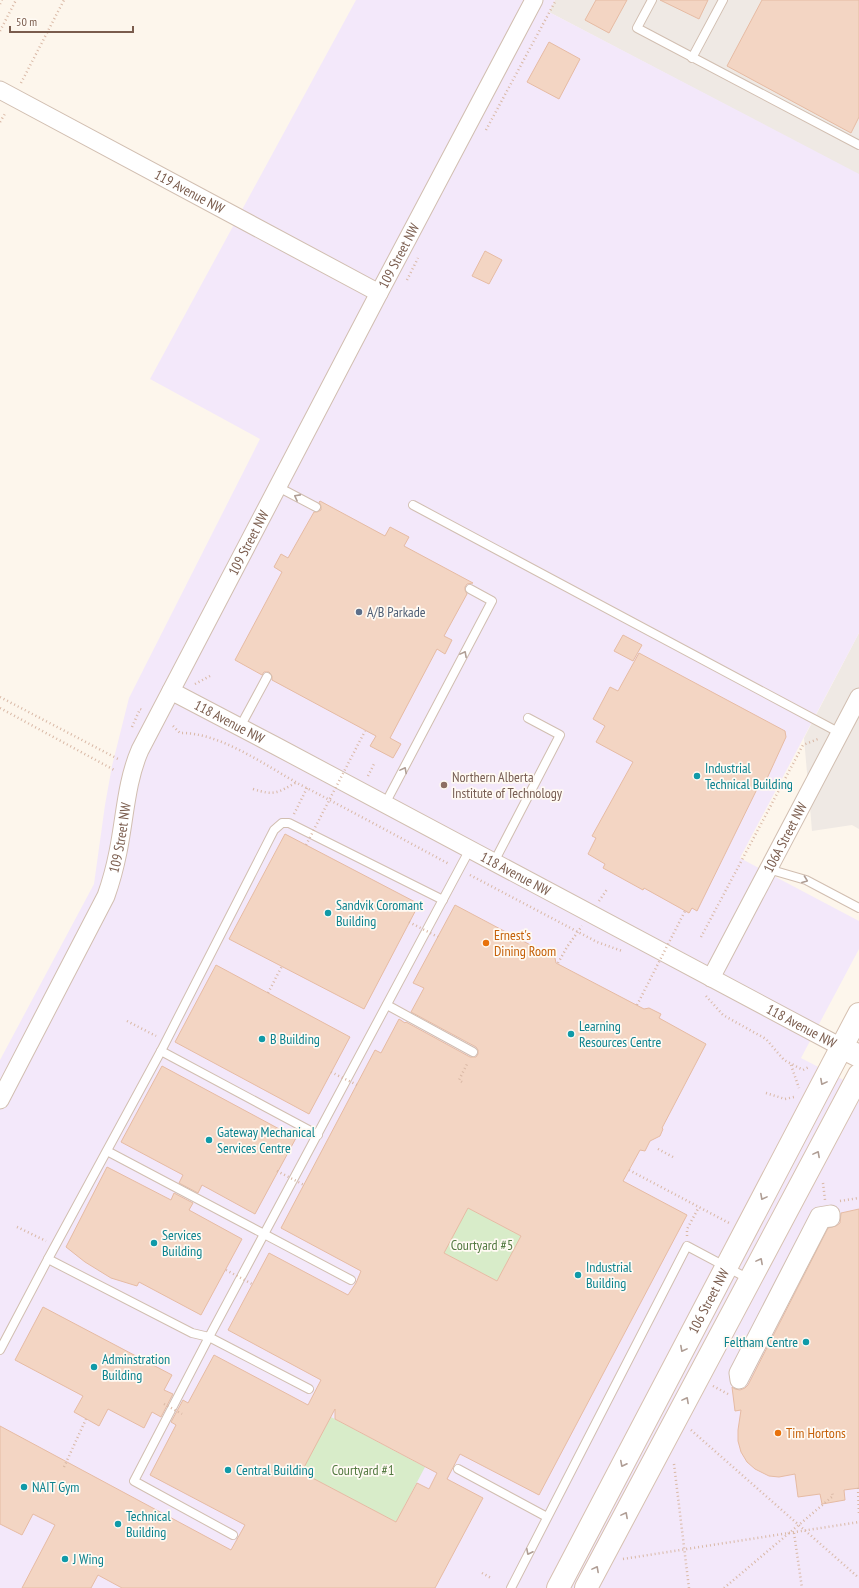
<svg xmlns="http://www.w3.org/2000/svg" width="859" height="1588" font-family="'PT Sans Narrow',sans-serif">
	<rect width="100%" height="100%" fill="#fdf6ec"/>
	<g fill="#efe9e4">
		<polygon points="555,0 859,0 859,175 549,12"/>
		<polygon points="859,633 859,829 852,825 812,831 804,738"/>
	</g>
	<polygon fill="#f3e8fa" points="356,0 555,0 549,12 859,174 859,633 740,858 859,921 859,949 801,1058 859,1088 859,1588 0,1588 0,1060 94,884 105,805 112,766 129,698 260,439 150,379"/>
	<g fill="#d8ecc9">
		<polygon points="468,1208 521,1236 497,1281 444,1253"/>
		<polygon points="331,1417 425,1467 396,1522 301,1472"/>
	</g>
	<g fill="#f3d5c3" stroke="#e6bba3" fill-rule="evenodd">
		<polygon points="596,0 627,0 609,33 585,20"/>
		<polygon points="660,0 708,0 699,19"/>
		<polygon points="762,0 859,0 859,117 851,133 727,66"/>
		<polygon points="549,42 580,59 559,99 527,82"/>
		<polygon points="485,251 502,260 489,284 472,276"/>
		<polygon points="320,501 385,536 390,527 409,537 404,546 473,583 467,584 465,587 465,590 467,594 444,636 452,640 445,654 437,649 390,738 401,744 393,758 370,746 376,736 272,680 272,676 269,672 264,672 262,675 235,660 282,572 274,567 281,554 288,558 314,512 317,512 321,510 321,506 319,502"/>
		<polygon points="623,635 642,645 633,661 614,651"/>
		<polygon points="639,653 785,731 786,737 764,785 760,783 697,911 692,908 689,913 644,888 643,890 603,868 605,864 588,854 596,838 592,836 633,762 596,742 605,726 593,719 610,687 618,691"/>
		<polygon points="285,834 419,904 364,1009 229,939"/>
		<path d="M455,905L555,958L556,963L644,1009L649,1008L661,1014L659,1018L706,1044L662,1128L663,1129L660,1136L650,1141L645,1151L640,1150L623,1181L687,1215L539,1495L460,1454L447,1479L483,1498L435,1588H122L98,1575L91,1588H22L55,1525L33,1514L22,1535L0,1524V1426L231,1550L245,1525L150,1475L176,1425L171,1422L183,1400L188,1403L214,1355L308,1405L321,1380L228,1330L269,1253L348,1295L356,1283L361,1271L281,1228L375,1050L381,1053L399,1019L405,1023L406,1022L470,1057H476L478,1054V1050L476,1047L411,1012L424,988L413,983ZM468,1208L521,1236L497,1281L444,1253ZM335,1409V1419L437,1473L429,1489L417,1483L396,1522L303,1473L300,1475Z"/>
		<polygon points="216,965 350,1037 309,1114 175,1042"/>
		<polygon points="162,1066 296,1138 255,1214 202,1185 198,1193 179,1183 183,1175 121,1142"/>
		<polygon points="107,1167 171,1200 174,1193 193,1203 189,1210 242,1239 201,1315 139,1282 137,1286 111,1278 85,1262 66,1247"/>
		<polygon points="859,1209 859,1488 844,1490 845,1500 822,1504 820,1494 798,1497 795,1474 779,1477 769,1476 755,1469 747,1462 741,1452 738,1441 738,1430 741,1410 735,1411 732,1387 735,1389 740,1390 745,1388 748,1385 828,1228 836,1226 840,1223 841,1213"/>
		<polygon points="43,1307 172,1375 164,1390 173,1394 161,1417 152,1412 144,1428 108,1409 99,1426 74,1412 83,1396 15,1360"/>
	</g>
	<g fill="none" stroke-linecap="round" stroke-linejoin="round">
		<g stroke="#d1beb0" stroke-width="10">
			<g id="lane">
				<polyline points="652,0 637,28 859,145"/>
				<polyline points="692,58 723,0"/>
				<polyline points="278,487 316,507"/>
				<polyline points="413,505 840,733"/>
				<polyline points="240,727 267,677"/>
				<polyline points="385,804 492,601 470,589"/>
				<polyline points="494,862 560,735 528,718"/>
				<polyline points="768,869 806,880 859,908"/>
				<polyline points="387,1005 473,1052"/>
				<polyline points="161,1051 318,1135"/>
				<polyline points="107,1151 351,1280"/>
				<polyline points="0,1350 48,1259"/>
				<polyline points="309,1389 209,1337 192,1333 48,1259 161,1051 274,830 282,823 289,823 443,900"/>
				<polyline points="458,1469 547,1517"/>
				<polyline points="233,1535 134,1481 209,1337 470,849"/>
				<polyline points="511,1588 687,1246 749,1279"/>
			</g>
		</g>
		<g stroke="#d1beb0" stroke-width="19">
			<g id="street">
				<path id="s1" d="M0,90L379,293"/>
				<path id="s2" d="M171,691L276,746L841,1047"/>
				<path id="s3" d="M711,978L859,697"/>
				<path id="s4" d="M0,1100L106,896C111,882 115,867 118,852C125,818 126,782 140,750L379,293L534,0"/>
				<polygon points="831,1214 831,1218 822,1219 739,1380 738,1373 819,1216"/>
			</g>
		</g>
		<g stroke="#d6c0b0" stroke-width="24">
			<g id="secondary">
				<polyline points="841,1047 859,1056"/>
				<path id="s5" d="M558,1588L859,1014"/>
				<polyline points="586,1588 859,1075"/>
			</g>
		</g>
		<g stroke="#d9b8a5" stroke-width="2.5" stroke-dasharray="1 3" stroke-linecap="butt">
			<polyline points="0,4 2,0"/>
			<polyline points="0,31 16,0"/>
			<polyline points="21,83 64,0"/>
			<polyline points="0,122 6,112"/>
			<polyline points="486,130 556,0"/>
			<polyline points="407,280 418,258"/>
			<polyline points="195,684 210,676"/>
			<polyline points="0,697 120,760"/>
			<polyline points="0,708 116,771"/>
			<path d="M173,726L180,733C219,732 265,765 299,784C349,810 399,837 449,864"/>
			<polyline points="132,727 140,709 143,710"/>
			<polyline points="368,776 374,764"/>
			<path d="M253,789C275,796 277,793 297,782"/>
			<polyline points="294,814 307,788"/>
			<polyline points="470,875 597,942 622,951"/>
			<polyline points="599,901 608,888"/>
			<polyline points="701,937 803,745 818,739"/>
			<polyline points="558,963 567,947 582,926"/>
			<polyline points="268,993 282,966"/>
			<polyline points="706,996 723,1015 766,1039 784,1060 803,1070 809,1067"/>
			<polyline points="127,1021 156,1036"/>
			<polyline points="791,1065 799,1088"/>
			<polyline points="462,1082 459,1080 468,1062"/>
			<polyline points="766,1093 785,1099 794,1097"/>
			<polyline points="658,1149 673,1157"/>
			<polyline points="629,1170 729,1223"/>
			<polyline points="823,1183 825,1200"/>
			<polyline points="840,1201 859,1198"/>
			<polyline points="17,1227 46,1241"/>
			<polyline points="687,1236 687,1229 699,1207"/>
			<polyline points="713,1386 728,1394"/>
			<polyline points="691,1430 859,1578"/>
			<polyline points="674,1464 689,1588"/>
			<polyline points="64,1467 86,1419"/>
			<polyline points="858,1488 859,1514"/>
			<polyline points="794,1533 802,1588"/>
			<polyline points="623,1559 859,1522"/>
			<polyline points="482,1573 491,1578"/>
			<polyline points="724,1588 833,1496 832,1492"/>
		</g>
		<use href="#lane" stroke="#fff" stroke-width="8"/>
		<use href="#street" stroke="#fff" stroke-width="17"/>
		<use href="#secondary" stroke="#fff" stroke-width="22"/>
		<g stroke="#d9b8a5" stroke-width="2.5" stroke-dasharray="1 3" stroke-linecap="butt">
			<polyline points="306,845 365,731"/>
			<polyline points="409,922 438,937"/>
			<polyline points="637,1005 685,911"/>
			<polyline points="331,1072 357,1085"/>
			<polyline points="277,1171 304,1185"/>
			<polyline points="226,1270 252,1284"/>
			<polyline points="164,1404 182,1414"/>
		</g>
	</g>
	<defs><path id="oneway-chevron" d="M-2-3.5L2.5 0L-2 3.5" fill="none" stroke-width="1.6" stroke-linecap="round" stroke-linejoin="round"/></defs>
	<g stroke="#af9d94">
		<use href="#oneway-chevron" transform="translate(297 497) rotate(-152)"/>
		<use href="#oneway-chevron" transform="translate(464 654) rotate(-62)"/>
		<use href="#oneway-chevron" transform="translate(404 770) rotate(-62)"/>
		<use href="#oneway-chevron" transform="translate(805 880) rotate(21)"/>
		<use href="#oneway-chevron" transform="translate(823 1082) rotate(118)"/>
		<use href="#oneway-chevron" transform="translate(817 1154) rotate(-62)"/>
		<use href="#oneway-chevron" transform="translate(763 1197) rotate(118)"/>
		<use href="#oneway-chevron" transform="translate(760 1261) rotate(-62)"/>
		<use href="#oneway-chevron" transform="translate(683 1349) rotate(118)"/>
		<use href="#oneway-chevron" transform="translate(686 1400) rotate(-62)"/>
		<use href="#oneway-chevron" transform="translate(623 1464) rotate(117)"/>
		<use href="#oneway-chevron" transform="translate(625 1515) rotate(-62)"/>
		<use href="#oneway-chevron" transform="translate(529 1552) rotate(117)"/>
		<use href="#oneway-chevron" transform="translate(596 1569) rotate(-62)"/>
	</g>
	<circle fill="#5c6f8a" stroke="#fffaf3" stroke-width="1.5" cx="359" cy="612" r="4"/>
	<g fill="#0f9aa8" stroke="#fffaf3" stroke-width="1.5">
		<circle cx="697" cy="776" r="4"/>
		<circle cx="328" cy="913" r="4"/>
		<circle cx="571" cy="1034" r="4"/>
		<circle cx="262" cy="1039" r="4"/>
		<circle cx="209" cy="1140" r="4"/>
		<circle cx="154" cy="1243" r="4"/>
		<circle cx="578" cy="1275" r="4"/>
		<circle cx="806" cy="1342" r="4"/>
		<circle cx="94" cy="1367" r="4"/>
		<circle cx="228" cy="1470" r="4"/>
		<circle cx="24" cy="1487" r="4"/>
		<circle cx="118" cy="1524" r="4"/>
		<circle cx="65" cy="1559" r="4"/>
	</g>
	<circle fill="#8d6e63" stroke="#fffaf3" stroke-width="1.5" cx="444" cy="785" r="4"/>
	<g fill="#e8710a" stroke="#fffaf3" stroke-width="1.5">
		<circle cx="486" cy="943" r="4"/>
		<circle cx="778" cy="1433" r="4"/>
	</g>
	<g text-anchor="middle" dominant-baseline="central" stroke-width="3.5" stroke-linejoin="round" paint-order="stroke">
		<g font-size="14" fill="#7a5c4d" stroke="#fffaf3">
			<text stroke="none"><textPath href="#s1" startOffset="215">119 Avenue NW</textPath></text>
			<text stroke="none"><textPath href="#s4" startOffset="938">109 Street NW</textPath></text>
			<text stroke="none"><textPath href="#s4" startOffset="614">109 Street NW</textPath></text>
			<text stroke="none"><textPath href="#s2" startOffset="66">118 Avenue NW</textPath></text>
			<text stroke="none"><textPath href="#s3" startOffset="159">106A Street NW</textPath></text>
			<text stroke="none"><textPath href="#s4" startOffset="290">109 Street NW</textPath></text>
			<text stroke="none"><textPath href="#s2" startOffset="390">118 Avenue NW</textPath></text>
			<text stroke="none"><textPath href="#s2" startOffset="714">118 Avenue NW</textPath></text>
			<text stroke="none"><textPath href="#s5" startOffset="324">106 Street NW</textPath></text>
		</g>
		<g font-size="14" fill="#4e5e75" stroke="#fffaf3" text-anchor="start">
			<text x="367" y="612">A/B Parkade</text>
		</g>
		<g font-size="14" fill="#0d838f" stroke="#fffaf3" text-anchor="start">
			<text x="705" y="768">Industrial<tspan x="705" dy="16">Technical Building</tspan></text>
			<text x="336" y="905">Sandvik Coromant<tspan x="336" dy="16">Building</tspan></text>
			<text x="579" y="1026">Learning<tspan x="579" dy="16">Resources Centre</tspan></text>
			<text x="270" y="1039">B Building</text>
			<text x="217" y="1132">Gateway Mechanical<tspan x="217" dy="16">Services Centre</tspan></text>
			<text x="162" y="1235">Services<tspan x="162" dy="16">Building</tspan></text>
			<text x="586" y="1267">Industrial<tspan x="586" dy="16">Building</tspan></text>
			<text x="798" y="1342" text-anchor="end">Feltham Centre</text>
			<text x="102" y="1359">Adminstration<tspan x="102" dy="16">Building</tspan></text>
			<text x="236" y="1470">Central Building</text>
			<text x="32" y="1487">NAIT Gym</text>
			<text x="126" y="1516">Technical<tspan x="126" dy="16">Building</tspan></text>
			<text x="73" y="1559">J Wing</text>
		</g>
		<g font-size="14" fill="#785e54" stroke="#fffaf3" text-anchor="start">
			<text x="452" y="777">Northern Alberta<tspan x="452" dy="16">Institute of Technology</tspan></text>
		</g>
		<g font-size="14" fill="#c56008" stroke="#fffaf3" text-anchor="start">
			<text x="494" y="935">Ernest's<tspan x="494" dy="16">Dining Room</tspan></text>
			<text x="786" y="1433">Tim Hortons</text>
		</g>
		<g font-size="14" fill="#537a41" stroke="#fffaf3">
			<text x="482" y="1245">Courtyard #5</text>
			<text x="363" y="1470">Courtyard #1</text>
		</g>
	</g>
	<path d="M10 26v6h123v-6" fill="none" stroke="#7a5c4d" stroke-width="2"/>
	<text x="16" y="26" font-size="12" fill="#7a5c4d" stroke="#fffaf3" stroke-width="3" paint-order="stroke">50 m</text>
</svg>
